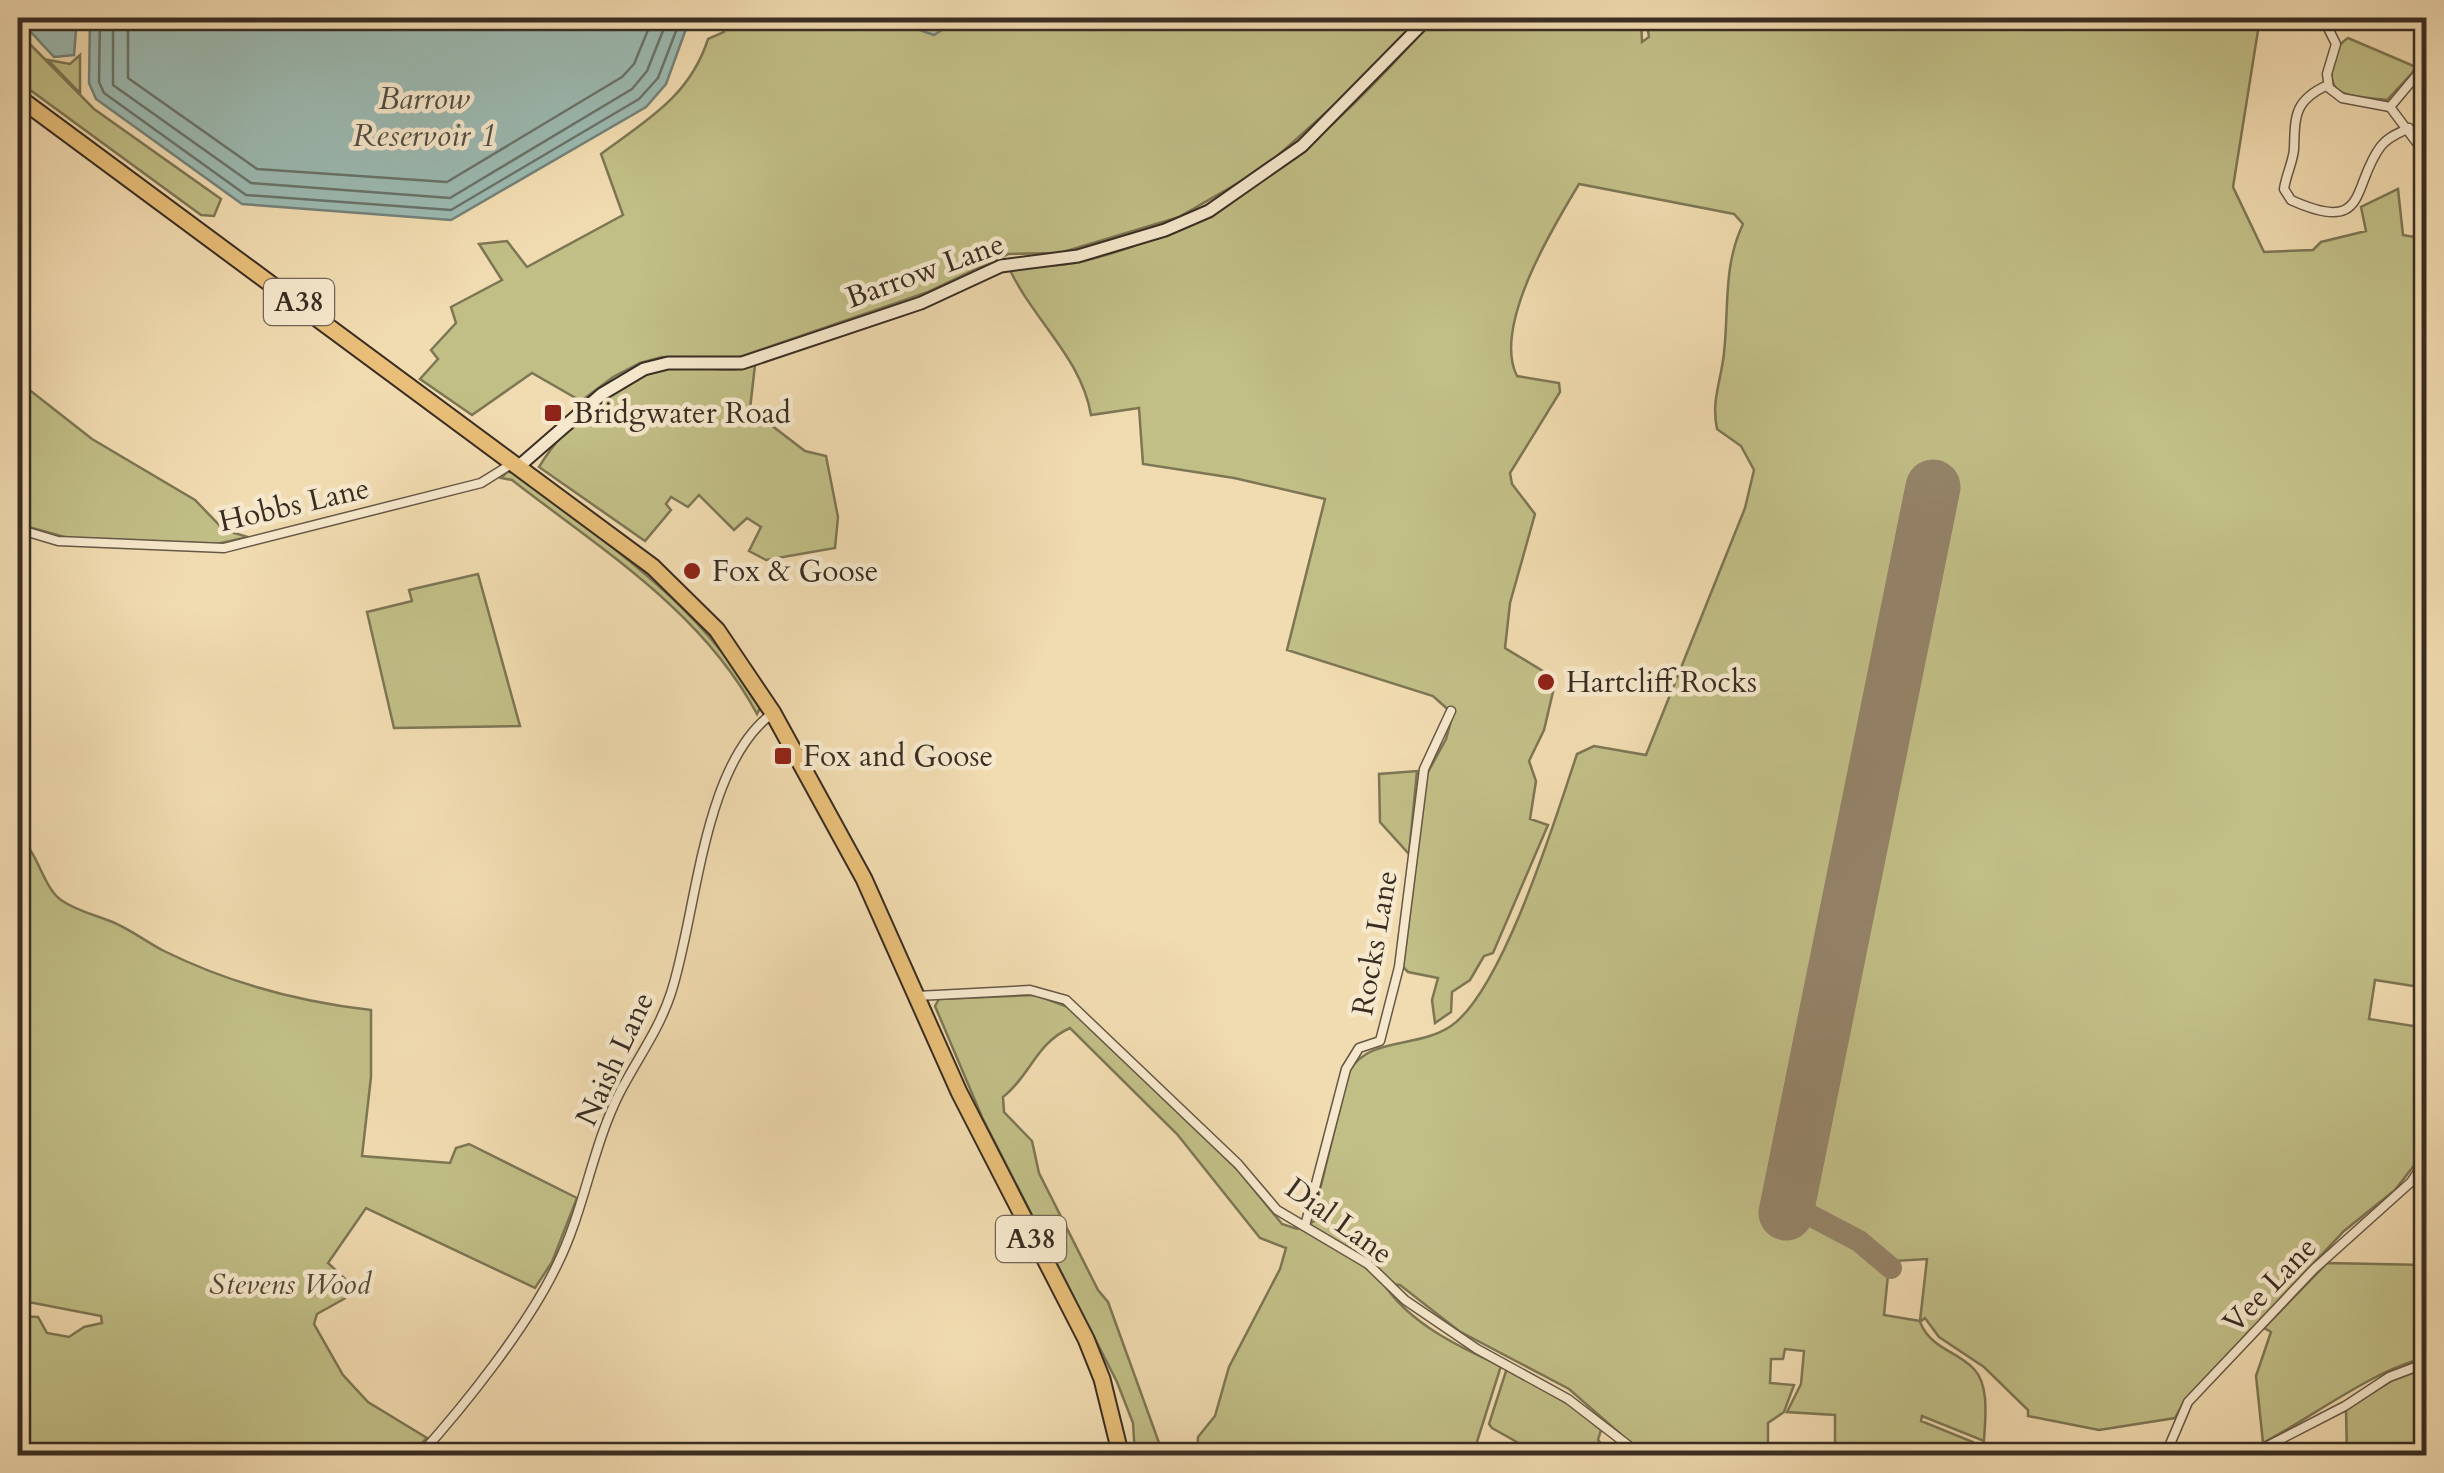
<svg xmlns="http://www.w3.org/2000/svg" width="2444" height="1473" font-family="Cardo,serif">
	<rect width="100%" height="100%" fill="#f1dbb0"/>
	<filter id="stains"><feTurbulence type="fractalNoise" baseFrequency=".002" numOctaves="4"/><feColorMatrix values="0 0 0 0 .2 0 0 0 0 .09 0 0 0 0 .02 0 0 0 .5 -.17"/></filter>
	<radialGradient id="worn" r=".72"><stop offset=".6" stop-color="#630" stop-opacity="0"/><stop offset="1" stop-color="#630" stop-opacity=".3"/></radialGradient>
	<g fill="#c1be86" stroke="#7d7654" stroke-width="2.5" fill-rule="evenodd">
		<path d="M726,18H1420L1360,82L1264,168L1179,217L1060,253L1008,254L928,292L734,359L662,357L640,363L613,377L581,401L532,373L472,415L420,379L438,359L431,350L456,323L451,307L502,280L479,244L507,241L527,267L623,215L601,154C647,120 690,96 708,39L724,32Z"/>
		<path d="M1434,18H1641L1642,42L1649,37L1646,18H2260L2233,187L2264,252L2313,250L2321,242L2366,231L2361,207L2398,189L2403,235L2426,239V988L2375,980L2369,1019L2426,1028V1150L2395,1190L2344,1231L2185,1400L2175,1418L2099,1430L2028,1416V1410L1984,1367L1939,1337L1925,1318L1920,1322C1931,1349 1957,1351 1974,1369C1990,1386 1985,1420 1984,1441L1922,1416L1921,1421L1973,1442L1972,1455H1835V1415L1787,1412L1801,1384L1804,1351L1785,1349L1783,1359H1771L1770,1383L1794,1385L1784,1412L1768,1423V1455H1656L1633,1445L1569,1389L1459,1331L1400,1285L1384,1284C1409,1323 1459,1347 1501,1366L1474,1451L1483,1455H1197L1198,1437L1215,1416L1229,1367L1280,1269L1286,1248L1260,1238L1177,1134L1070,1028C1036,1043 1030,1076 1003,1097L1004,1112L1032,1141L1039,1173L1098,1290L1108,1302L1162,1451L1156,1455H1135L1133,1423L1117,1382L982,1117L935,1006L939,999L1036,995L1068,1007L1237,1169L1282,1224L1297,1229L1317,1220L1313,1218L1349,1071C1370,1036 1417,1049 1451,1026C1503,990 1556,817 1577,754L1594,746L1646,755L1745,508L1754,470L1741,446L1717,429C1711,400 1721,382 1724,353C1729,308 1723,266 1743,224L1734,214L1579,184C1553,227 1492,327 1517,376L1559,383L1560,392L1510,473L1512,484L1535,514L1510,603L1505,648L1556,679L1544,730L1529,761L1536,781L1530,819L1548,825L1493,953L1484,956L1470,980L1452,992L1451,1012L1435,1023L1432,1000L1438,978L1408,972L1403,967L1427,774L1446,739L1453,714L1433,696L1287,650L1325,499L1234,478L1143,464L1139,408L1091,415C1081,357 1033,320 1009,268C1033,266 1060,267 1084,261C1236,223 1335,133 1434,18ZM1935,484L1939,490L1798,1182L1802,1200L1894,1261L1927,1259L1920,1321L1884,1315L1888,1275C1842,1241 1844,1227 1782,1213L1780,1205L1925,490Z"/>
		<polygon points="18,32 94,109 221,199 214,216 201,215 18,81"/>
		<path d="M2348,38L2416,67L2415,70L2387,100C2363,96 2323,101 2333,65C2336,52 2337,45 2348,38Z"/>
		<polygon points="80,55 80,93 48,60 70,64"/>
		<path d="M755,365L750,409L805,451L826,456L838,517L835,548L766,560L749,551L761,527L747,518L734,530L699,495L688,507L671,497L666,504L671,510L645,541L539,467C564,426 619,372 671,367C699,365 726,375 755,365Z"/>
		<polygon points="18,381 92,439 195,500 224,530 248,537 217,544 68,538 18,524"/>
		<path d="M507,472H514C608,545 700,603 760,708L757,714C702,611 602,550 512,480L501,478Z"/>
		<polygon points="478,574 520,726 394,728 367,612 412,601 409,590"/>
		<polygon points="1417,771 1409,854 1380,822 1379,774"/>
		<path d="M18,840C36,844 42,887 61,900C77,911 92,914 110,921C129,928 146,942 164,951C229,983 300,1002 371,1010V1077L362,1156L450,1163L456,1148L469,1144L577,1198L552,1262L535,1288L366,1208L328,1263L358,1291L317,1314L314,1324L343,1375L368,1402L427,1438L410,1455H18L19,1316L38,1317L47,1333L69,1337L84,1327L102,1323L101,1316L18,1300Z"/>
		<path d="M2327,1263L2426,1265V1358C2376,1368 2311,1418 2263,1443L2256,1376L2271,1332L2264,1328Z"/>
		<polygon points="1507,1368 1575,1408 1601,1430 1598,1440 1611,1455 1540,1455 1492,1428 1489,1424"/>
		<polygon points="2426,1368 2426,1455 2347,1455 2346,1409 2393,1380"/>
	</g>
	<g fill="#9cbab2" stroke="#748279" stroke-width="2.5">
		<polygon points="18,18 77,18 74,55 54,57"/>
		<polygon points="90,18 690,18 666,84 646,107 451,220 242,204 96,99 89,83"/>
	</g>
	<g fill="none" stroke-linecap="round" stroke-linejoin="round">
		<g stroke="#6a746a" stroke-width="2.5">
			<polyline points="100,18 99,82 104,93 246,195 451,210 639,99 658,78 681,18"/>
			<polyline points="113,18 113,85 251,183 450,198 632,89 647,71 668,18"/>
			<polyline points="128,18 128,78 257,169 447,182 622,77 634,64 653,18"/>
		</g>
		<polyline stroke="#748279" stroke-width="2.5" points="886,18 934,35 956,21 978,18"/>
		<polyline stroke="#95846a" stroke-width="22" points="1790,1192 1800,1210 1859,1241 1891,1268"/>
		<polyline stroke="#95846a" stroke-width="55" points="1786,1213 1933,487"/>
		<g stroke="#675846" stroke-width="11">
			<g id="street">
				<polyline points="2323,18 2336,44 2327,74 2329,88 2342,98 2390,107 2426,155"/>
				<path d="M2328,85C2294,100 2295,116 2294,149C2293,162 2286,175 2284,189L2291,200C2370,236 2351,185 2381,146C2388,137 2399,133 2409,128"/>
				<polyline points="2390,107 2416,76 2426,52"/>
				<polyline points="18,529 58,541 224,548 481,483 513,463"/>
				<polyline points="917,996 1030,990 1066,1000 1238,1164 1277,1210 1368,1264 1405,1300 1477,1349 1568,1399 1642,1456"/>
				<polyline points="1305,1226 1346,1069 1359,1048 1380,1041 1399,967 1424,769 1451,711"/>
				<path d="M419,1456C465,1405 528,1326 557,1265C584,1211 592,1148 619,1094C637,1059 659,1030 671,993C697,914 702,764 773,713"/>
				<polyline points="2165,1456 2188,1402 2314,1269 2411,1182 2426,1160"/>
				<polyline points="2248,1456 2345,1406 2389,1377 2426,1363"/>
			</g>
		</g>
		<g stroke="#392d23" stroke-width="15">
			<polyline id="secondary" points="518,467 602,394 644,369 668,363 742,363 921,303 1001,266 1078,256 1165,230 1209,211 1302,146 1428,18"/>
		</g>
		<g stroke="#392d23" stroke-width="19">
			<polyline id="highway" points="18,97 653,567 717,630 773,713 864,879 959,1092 1086,1339 1102,1379 1121,1456"/>
		</g>
		<use href="#street" stroke="#f6e8cc" stroke-width="8"/>
		<use href="#secondary" stroke="#f6e8cc" stroke-width="11"/>
		<use href="#highway" stroke="#e8be78" stroke-width="15"/>
	</g>
	<g fill="#8f2418" stroke="#f6e8cc" stroke-width="4">
		<rect x="543" y="403" width="20" height="20" rx="5"/>
		<circle cx="692" cy="571" r="10"/>
		<circle cx="1546" cy="682" r="10"/>
		<rect x="773" y="746" width="20" height="20" rx="5"/>
	</g>
	<g text-anchor="middle" dominant-baseline="central" stroke-width="9" stroke-linejoin="round" paint-order="stroke">
		<g fill="#f6e8cc" stroke="#726556" stroke-width="2.5">
			<rect x="264" y="279" width="70" height="46" rx="8"/>
			<rect x="996" y="1216" width="70" height="46" rx="8"/>
		</g>
		<g font-size="28" font-weight="bold" fill="#392d23">
			<text x="299" y="302">A38</text>
			<text x="1031" y="1239">A38</text>
		</g>
		<g font-size="30" fill="#392d23" stroke="#f6e8cc">
			<text transform="translate(925 271) rotate(-20)">Barrow Lane</text>
			<text transform="translate(294 505) rotate(-13)">Hobbs Lane</text>
			<text transform="translate(1375 943) rotate(-80)">Rocks Lane</text>
			<text transform="translate(615 1059) rotate(-65)">Naish Lane</text>
			<text transform="translate(1339 1221) rotate(36)">Dial Lane</text>
			<text transform="translate(2270 1285) rotate(-46)">Vee Lane</text>
		</g>
		<g font-size="30" fill="#392d23" stroke="#f6e8cc" text-anchor="start">
			<text x="573" y="413">Bridgwater Road</text>
			<text x="712" y="571">Fox &amp; Goose</text>
			<text x="1566" y="682">Hartcliff Rocks</text>
			<text x="803" y="756">Fox and Goose</text>
		</g>
		<g font-size="30" font-style="italic" fill="#544a37" stroke="#f6e8cc">
			<text x="290" y="1284">Stevens Wood</text>
		</g>
		<g font-size="32" font-style="italic" fill="#525047" stroke="#f6e8cc">
			<text x="424" y="99">Barrow<tspan x="424" dy="37">Reservoir 1</tspan></text>
		</g>
	</g>
	<rect width="2444" height="1473" fill="none" stroke="#f1dbb0" stroke-width="60"/>
	<rect x="20" y="20" width="2404" height="1433" fill="none" stroke="#392d23" stroke-width="5"/>
	<rect x="30" y="30" width="2384" height="1413" fill="none" stroke="#392d23" stroke-width="2.5"/>
	<rect width="100%" height="100%" filter="url(#stains)"/>
	<rect width="100%" height="100%" fill="url(#worn)"/>
</svg>
